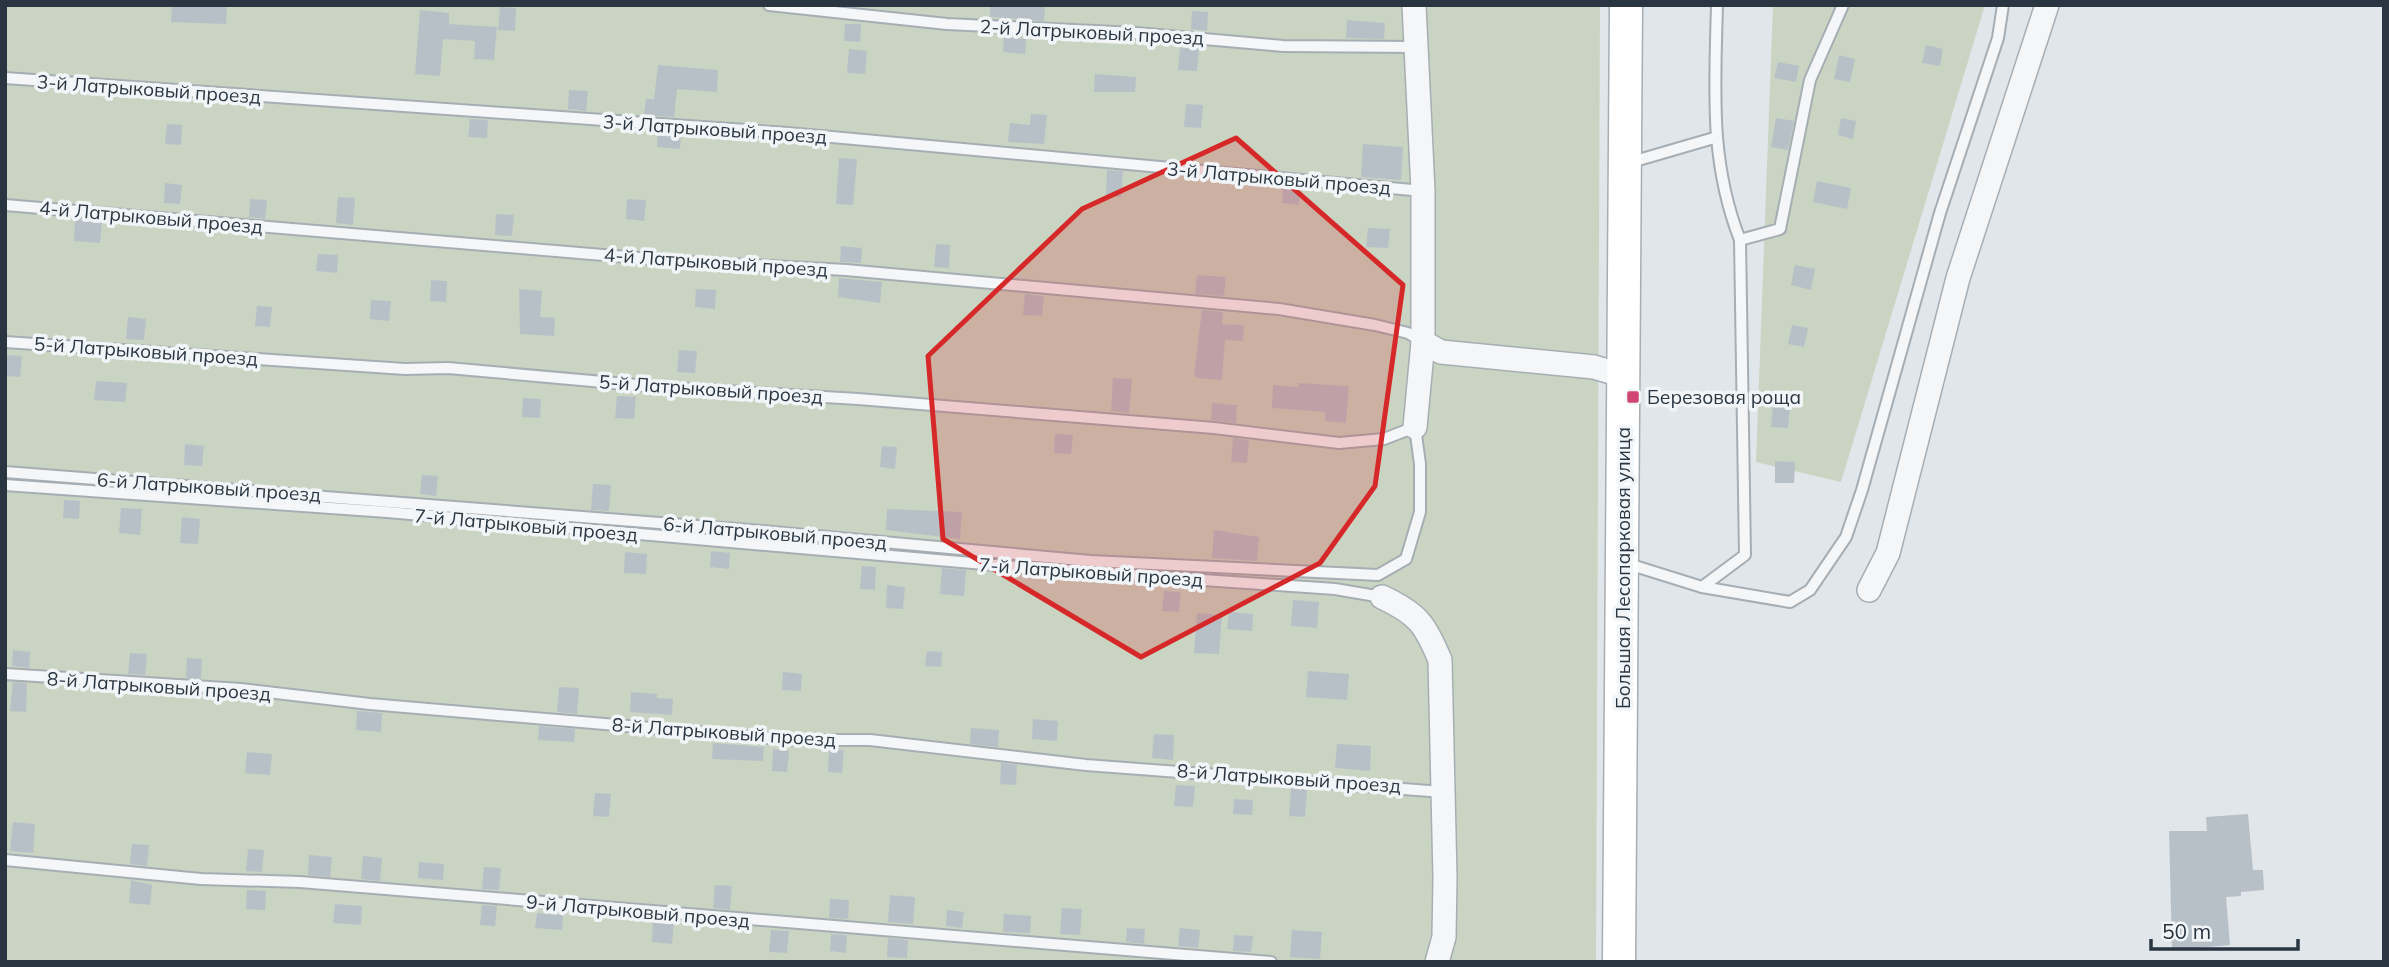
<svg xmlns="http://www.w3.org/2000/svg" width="2389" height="967" font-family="Mulish,sans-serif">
	<rect width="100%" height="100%" fill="#e1e6ea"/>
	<g fill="#cad4c2">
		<polygon points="5,5 1600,5 1596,962 5,962"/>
		<polygon points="1773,5 1985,5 1841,482 1756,462"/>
	</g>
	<g fill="#b8c0c7">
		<polygon points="172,5 227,5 226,24 171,22"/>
		<polygon points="990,5 1045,5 1044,21 990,17"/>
		<polygon points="500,7 516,8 515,31 498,30"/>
		<polygon points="420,10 449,13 449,24 497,27 494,60 474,59 475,41 443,39 440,76 415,74"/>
		<polygon points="1192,11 1208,12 1207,31 1191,29"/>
		<polygon points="1347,20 1385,23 1384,39 1346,38"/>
		<polygon points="845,24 861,24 860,42 844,41"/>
		<polygon points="1004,37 1026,39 1025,54 1003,52"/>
		<polygon points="1926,45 1943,49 1940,66 1922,63"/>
		<polygon points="1180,48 1199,49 1197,71 1178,70"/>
		<polygon points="849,49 867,51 865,74 847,73"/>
		<polygon points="1839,55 1855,59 1850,82 1834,79"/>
		<polygon points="1778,62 1799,66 1796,82 1774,78"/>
		<polygon points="658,65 718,70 717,92 677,89 674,117 644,115 646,99 654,99"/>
		<polygon points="1095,74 1136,77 1135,92 1094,92"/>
		<polygon points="569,90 588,91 586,111 568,109"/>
		<polygon points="1186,104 1203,105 1201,128 1184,127"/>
		<polygon points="1031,114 1047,115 1044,144 1008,142 1010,123 1030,125"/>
		<polygon points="1776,118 1794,121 1788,150 1771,147"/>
		<polygon points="1841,118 1856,121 1853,139 1838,135"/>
		<polygon points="470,119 488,120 487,138 468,137"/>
		<polygon points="167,124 182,125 181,145 165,144"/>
		<polygon points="658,132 681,134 680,149 657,147"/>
		<polygon points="1363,144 1403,147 1401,180 1361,177"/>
		<polygon points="839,158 857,159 853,205 836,204"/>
		<polygon points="1107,170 1123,171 1121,197 1106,196"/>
		<polygon points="1817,181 1851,188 1847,209 1813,202"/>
		<polygon points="165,183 182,185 180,204 164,203"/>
		<polygon points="1283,186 1300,188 1299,205 1282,203"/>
		<polygon points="338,197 355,198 353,225 336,223"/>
		<polygon points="250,199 267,200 265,219 249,217"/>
		<polygon points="627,199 646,200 644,221 626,219"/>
		<polygon points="496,214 514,215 512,236 495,235"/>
		<polygon points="75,219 102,221 100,243 74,241"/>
		<polygon points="1368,228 1390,229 1388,248 1366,247"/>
		<polygon points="936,244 950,245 949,268 934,267"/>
		<polygon points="841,246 862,248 861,263 840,262"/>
		<polygon points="318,254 338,255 337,273 316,271"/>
		<polygon points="1795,265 1815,269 1811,290 1791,285"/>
		<polygon points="1197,275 1226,277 1224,296 1195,294"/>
		<polygon points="839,278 882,282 880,303 838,297"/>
		<polygon points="431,280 447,281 446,302 430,301"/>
		<polygon points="519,289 542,291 540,317 555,318 554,336 520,334"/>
		<polygon points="696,289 716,290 715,309 695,307"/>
		<polygon points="1025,294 1044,296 1042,316 1023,315"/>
		<polygon points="371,300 391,301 389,321 370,319"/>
		<polygon points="257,306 272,307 270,327 255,326"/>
		<polygon points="1202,310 1223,312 1222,324 1244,325 1243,341 1225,340 1222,380 1197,378 1194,374"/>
		<polygon points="128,317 146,319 144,340 126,339"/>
		<polygon points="1792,325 1808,328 1804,347 1788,344"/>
		<polygon points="679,350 697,351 695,373 677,372"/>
		<polygon points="5,355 22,356 20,377 5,376"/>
		<polygon points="1113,378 1132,379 1129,413 1111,411"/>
		<polygon points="96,381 127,383 125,402 94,400"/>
		<polygon points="1298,383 1349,386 1346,423 1325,421 1325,412 1272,408 1273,385 1298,387"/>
		<polygon points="617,396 636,397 634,419 615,418"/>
		<polygon points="523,398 541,399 540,418 522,417"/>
		<polygon points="1212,403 1237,405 1236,423 1211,420"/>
		<polygon points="1773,404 1790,405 1788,428 1771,427"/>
		<polygon points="1055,434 1073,435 1071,454 1054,453"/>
		<polygon points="1233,438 1249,440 1247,463 1231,462"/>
		<polygon points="185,444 204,446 202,466 184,465"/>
		<polygon points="882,446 897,447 895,469 880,467"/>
		<polygon points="1775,461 1795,462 1794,483 1775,483"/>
		<polygon points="422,475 438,476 436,496 420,494"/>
		<polygon points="593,484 611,485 609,511 591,510"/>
		<polygon points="64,500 80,501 79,519 63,518"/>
		<polygon points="121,508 142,509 140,535 119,533"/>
		<polygon points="887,509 962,512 960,539 886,530"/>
		<polygon points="182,517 200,519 198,544 180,543"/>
		<polygon points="1214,530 1259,537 1257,561 1212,558"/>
		<polygon points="711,551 730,553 729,569 710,567"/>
		<polygon points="625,552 647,554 646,574 624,573"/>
		<polygon points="862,566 876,567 875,590 860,589"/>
		<polygon points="942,568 966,570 964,596 940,594"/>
		<polygon points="887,585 905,587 903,609 886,608"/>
		<polygon points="1164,591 1181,592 1179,612 1162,611"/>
		<polygon points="1293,600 1319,602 1317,628 1291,626"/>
		<polygon points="1229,612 1253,614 1252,631 1227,629"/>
		<polygon points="1197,613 1222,615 1219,654 1194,653"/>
		<polygon points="13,650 30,652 29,668 12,666"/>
		<polygon points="927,651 942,652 941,667 925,666"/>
		<polygon points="130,653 147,654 145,675 128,674"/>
		<polygon points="187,658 202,659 201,679 186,678"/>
		<polygon points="1308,671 1349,674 1347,700 1306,697"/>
		<polygon points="783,672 802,674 801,691 782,690"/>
		<polygon points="13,682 27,683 26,712 10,711"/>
		<polygon points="559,687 579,688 577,714 557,712"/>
		<polygon points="631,692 657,694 657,698 673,699 672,715 630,712"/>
		<polygon points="357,711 382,713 381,732 356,730"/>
		<polygon points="1033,719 1058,721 1057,741 1032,739"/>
		<polygon points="539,726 575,729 574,742 538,740"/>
		<polygon points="971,728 999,730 998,747 970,744"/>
		<polygon points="1154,734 1174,735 1173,760 1152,758"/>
		<polygon points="713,743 764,747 763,761 712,759"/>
		<polygon points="1337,744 1371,746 1370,771 1335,768"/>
		<polygon points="773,749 789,751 787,772 772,771"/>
		<polygon points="829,749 844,750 842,773 828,772"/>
		<polygon points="247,752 272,754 270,775 245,773"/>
		<polygon points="1001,763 1017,765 1016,785 1000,784"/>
		<polygon points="1176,785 1195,786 1193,807 1174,806"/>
		<polygon points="1291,788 1307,790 1305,817 1289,816"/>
		<polygon points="595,793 611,794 609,817 593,816"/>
		<polygon points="1234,799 1253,800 1252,815 1233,814"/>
		<polygon points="2248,814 2253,870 2263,870 2264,890 2241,892 2241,896 2226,897 2230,945 2172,950 2169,831 2207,831 2206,817"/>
		<polygon points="13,822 35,824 33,853 10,851"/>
		<polygon points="132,844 149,845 147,866 130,864"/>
		<polygon points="248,849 264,850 262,872 246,871"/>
		<polygon points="309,855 332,857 330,877 308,875"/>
		<polygon points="363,856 382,858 380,881 361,879"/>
		<polygon points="419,862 444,864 443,880 418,878"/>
		<polygon points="484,867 501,868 499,890 482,889"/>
		<polygon points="131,880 152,885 150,905 129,903"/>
		<polygon points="715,885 732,886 730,910 713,908"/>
		<polygon points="247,890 266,891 265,910 246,909"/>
		<polygon points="890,895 915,897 913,924 888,922"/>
		<polygon points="830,899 849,900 848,919 829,918"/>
		<polygon points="335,904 362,906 361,925 333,923"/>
		<polygon points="482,905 497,906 495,926 480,925"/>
		<polygon points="1062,908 1082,909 1080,935 1060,934"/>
		<polygon points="947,910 964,912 962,928 946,926"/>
		<polygon points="537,913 563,915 562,930 535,928"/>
		<polygon points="1004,914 1031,916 1030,933 1003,932"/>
		<polygon points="653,921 674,922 672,944 652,942"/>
		<polygon points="1127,928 1145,929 1144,944 1126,942"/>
		<polygon points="1180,928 1200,930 1198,948 1178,946"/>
		<polygon points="771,930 789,931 787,953 769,952"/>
		<polygon points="1292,930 1322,932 1320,959 1290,957"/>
		<polygon points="831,934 847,935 846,953 830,951"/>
		<polygon points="1234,935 1253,936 1251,952 1233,951"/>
		<polygon points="888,938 908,940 907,958 887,957"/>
	</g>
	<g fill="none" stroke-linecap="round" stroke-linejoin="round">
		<g stroke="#a6aeb4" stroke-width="14">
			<g id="service">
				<polyline points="769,5 947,24 1136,33 1283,46 1416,47"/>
				<polyline points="5,78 788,133 1423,191"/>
				<polyline points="1628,163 1714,138"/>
				<polyline points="5,205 675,261 846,270 1279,309 1375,325 1408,333 1423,342"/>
				<polyline points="1740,240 1780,229 1810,80 1843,5"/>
				<polyline points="5,342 405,369 448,368 659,387 858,399 1214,428 1339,443 1384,439 1415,427 1420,464 1420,512 1406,559 1378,575 1091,561 762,531 5,472"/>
				<polyline points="5,485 387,512 1029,568 1335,589 1382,597"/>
				<polyline points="1625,563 1702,587 1790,602 1810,590 1846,537 1862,490 1940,213 1998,38 2003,5"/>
				<path d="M1702,587L1745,555L1740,240C1709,161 1715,88 1717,5"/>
				<polyline points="5,674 241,689 370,704 792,740 870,740 1086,765 1443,792"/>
				<polyline points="5,860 201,879 300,882 1271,962"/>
			</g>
		</g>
		<g stroke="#a6aeb4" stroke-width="26">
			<g id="minor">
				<polyline points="1414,5 1423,191 1423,342 1415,427"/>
				<polyline points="1423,342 1441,352 1594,367 1624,376"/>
				<polyline points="1869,590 1888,553 1958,278 2047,5"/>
				<path d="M1382,597C1418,614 1425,624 1440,660L1445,878L1444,937L1437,962"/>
			</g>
		</g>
		<g stroke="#a6aeb4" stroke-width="35">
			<polyline id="secondary" points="1619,962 1626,5"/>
		</g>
		<use href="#service" stroke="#f4f6f8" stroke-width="10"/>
		<use href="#minor" stroke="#f4f6f8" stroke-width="23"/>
		<use href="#secondary" stroke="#fff" stroke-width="32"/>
	</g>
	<path fill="#d62828" fill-opacity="0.2" stroke="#d62828" stroke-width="5" stroke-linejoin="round" d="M1236,138L1403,285L1375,486L1320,563L1141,657L943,539L928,356L1082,209Z"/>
	<rect fill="#d04571" stroke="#f1f5f7" stroke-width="2.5" x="1626" y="390" width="14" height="14" rx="3.5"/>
	<g text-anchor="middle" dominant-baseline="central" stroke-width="7" stroke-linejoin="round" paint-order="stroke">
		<g font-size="19" fill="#293642" stroke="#f1f5f7">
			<text transform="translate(1092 32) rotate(3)">2-й Латрыковый проезд</text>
			<text transform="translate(149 89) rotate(4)">3-й Латрыковый проезд</text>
			<text transform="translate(715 129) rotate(4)">3-й Латрыковый проезд</text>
			<text transform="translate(1279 178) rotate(5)">3-й Латрыковый проезд</text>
			<text transform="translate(151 217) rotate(5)">4-й Латрыковый проезд</text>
			<text transform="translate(716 262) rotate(4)">4-й Латрыковый проезд</text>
			<text transform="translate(146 351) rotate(4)">5-й Латрыковый проезд</text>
			<text transform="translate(711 389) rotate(4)">5-й Латрыковый проезд</text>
			<text transform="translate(209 487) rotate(4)">6-й Латрыковый проезд</text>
			<text transform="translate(526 525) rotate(5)">7-й Латрыковый проезд</text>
			<text transform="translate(775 533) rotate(5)">6-й Латрыковый проезд</text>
			<text transform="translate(1623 568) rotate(-90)">Большая Лесопарковая улица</text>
			<text transform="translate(1091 572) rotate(4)">7-й Латрыковый проезд</text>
			<text transform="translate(159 686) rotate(4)">8-й Латрыковый проезд</text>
			<text transform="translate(724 732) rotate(4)">8-й Латрыковый проезд</text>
			<text transform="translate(1289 778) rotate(4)">8-й Латрыковый проезд</text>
			<text transform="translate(638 911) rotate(5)">9-й Латрыковый проезд</text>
		</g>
		<g font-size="19" fill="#293642" stroke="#f1f5f7" text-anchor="start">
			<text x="1647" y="397">Березовая роща</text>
		</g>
	</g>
	<rect width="2389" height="967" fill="none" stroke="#293642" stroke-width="14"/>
	<path d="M2151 939v10h147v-10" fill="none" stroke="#293642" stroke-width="3.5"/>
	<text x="2162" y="939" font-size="21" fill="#293642" stroke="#f1f5f7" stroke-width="5" paint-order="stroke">50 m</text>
</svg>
